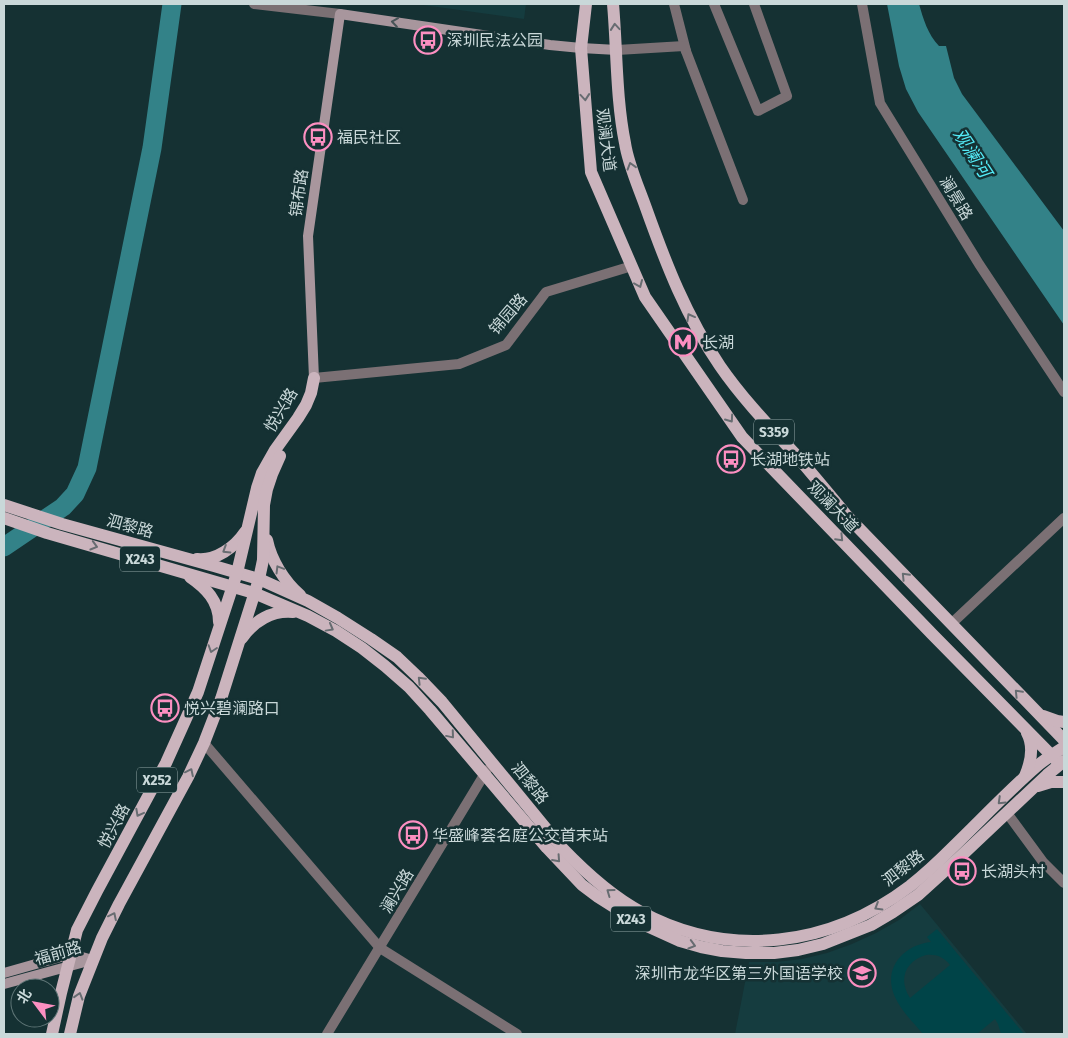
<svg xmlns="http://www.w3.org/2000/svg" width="1068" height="1038" font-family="'Fira Sans Condensed','Noto Sans SC',sans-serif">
	<rect width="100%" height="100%" fill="#153133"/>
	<g fill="#153c3f">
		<polygon points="416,4 526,4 524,19"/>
		<polygon points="920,904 1027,1034 735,1034 749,962 776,962 802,959 827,953 852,944 876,933 899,920"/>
	</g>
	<path fill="#004448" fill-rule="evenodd" d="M937,929L1024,1034H1001L998,1024L995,1019L977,1034H923C914,1023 901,1011 895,997C882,969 903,945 931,942L927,937ZM926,955C936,954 944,957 950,965L910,998C898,980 905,961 926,955Z"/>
	<path fill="#338288" d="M887,4H919C923,18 928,35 939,46H946L954,78L962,94L1064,231V325L918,112L906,89L899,66Z"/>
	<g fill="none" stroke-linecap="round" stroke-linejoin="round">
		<polyline stroke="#338288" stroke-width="19" points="4,547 63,507 75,494 87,468 152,148 172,4"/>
		<g stroke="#7b7074" stroke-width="10">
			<polyline points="254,4 340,14"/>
			<polyline points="674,4 686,51"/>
			<polyline points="714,4 758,111 787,96 754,4"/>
			<polyline points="862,4 880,103 979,264 1064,392"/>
			<polyline points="617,50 684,46 743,200"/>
			<polyline points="314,378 459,364 506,345 546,292 632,266"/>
			<polyline points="951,624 1064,518"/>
			<polyline points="204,743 380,948 517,1034"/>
			<polyline points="1007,813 1043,862 1064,883"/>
			<polyline points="327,1034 487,770"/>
		</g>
		<g stroke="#a8969d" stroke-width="10">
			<polyline points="314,378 308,236 340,14 550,45 581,48 617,50"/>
			<polyline points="4,973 71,954 93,960"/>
			<polyline points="26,979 33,980 46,988"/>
			<polyline points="4,984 92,960"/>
		</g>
		<g stroke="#cbb4bd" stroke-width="12">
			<polyline points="586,4 581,48 591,172 645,297 742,437 932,634 1057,761"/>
			<path d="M613,4C617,49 616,99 625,143C628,164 639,188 646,208C666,264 686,316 720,366C742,398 769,426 796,455C813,475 830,495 847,516L1064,740"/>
			<path d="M4,505L62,524L214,566L259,579L308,601L338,618L371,639L397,657L418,677L442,702L562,848C586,873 611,896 641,912C730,960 831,946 910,886C925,874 939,861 952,848C980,821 1007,792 1037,766C1045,759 1055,753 1064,747"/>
			<polyline points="4,518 47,533 254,593 308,616 336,631 362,648 385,666 409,687 430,710 547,848 582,885 598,897 636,921 680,941 701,947 722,951 746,953 774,953 798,950 823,944 871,925 893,912 918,895 960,857 1047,775 1064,761"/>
			<path d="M267,540C271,560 284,581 300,595"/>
			<path d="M197,559C216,561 235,547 245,532"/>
			<path d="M190,577C206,588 219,601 219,622"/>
			<path d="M242,638C254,621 272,610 293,612"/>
			<polyline points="1043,716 1057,721 1064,722"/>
			<path d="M1025,776C1031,762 1034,746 1027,733"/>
			<polyline points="1038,786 1051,782 1064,782"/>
			<polyline points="52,1034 61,993 77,930 97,891 166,763 198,692 237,573 257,488 262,473 275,450 298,418 306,405 311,393 314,378"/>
			<polyline points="70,1034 79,996 102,938 119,904 188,777 204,743 221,699 259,579 263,560 264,505 267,489 272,474 280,456"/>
		</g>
	</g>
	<defs><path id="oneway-chevron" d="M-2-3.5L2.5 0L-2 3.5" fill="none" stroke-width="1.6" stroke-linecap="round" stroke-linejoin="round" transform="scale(1.25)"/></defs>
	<use stroke="#485458" href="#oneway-chevron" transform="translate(395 22) rotate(-172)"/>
	<g stroke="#676c71">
		<use href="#oneway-chevron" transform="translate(615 27) rotate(-95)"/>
		<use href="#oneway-chevron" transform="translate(585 97) rotate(85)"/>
		<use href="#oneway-chevron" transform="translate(631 166) rotate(-107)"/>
		<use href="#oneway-chevron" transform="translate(639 284) rotate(67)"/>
		<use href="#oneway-chevron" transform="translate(690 317) rotate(-119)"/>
		<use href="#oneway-chevron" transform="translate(730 419) rotate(55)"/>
		<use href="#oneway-chevron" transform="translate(840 538) rotate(46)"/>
		<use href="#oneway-chevron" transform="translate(94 546) rotate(16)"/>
		<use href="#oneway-chevron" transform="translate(226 550) rotate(148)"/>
		<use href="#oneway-chevron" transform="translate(279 569) rotate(-121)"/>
		<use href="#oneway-chevron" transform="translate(905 576) rotate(-134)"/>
		<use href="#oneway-chevron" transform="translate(330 628) rotate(29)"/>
		<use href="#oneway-chevron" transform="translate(212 649) rotate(108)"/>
		<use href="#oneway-chevron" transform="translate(421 680) rotate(-134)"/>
		<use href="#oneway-chevron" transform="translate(1018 693) rotate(-134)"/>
		<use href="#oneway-chevron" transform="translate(451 735) rotate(50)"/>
		<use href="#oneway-chevron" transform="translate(190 772) rotate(-64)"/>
		<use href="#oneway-chevron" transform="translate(1001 801) rotate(136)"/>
		<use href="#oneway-chevron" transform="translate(139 813) rotate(118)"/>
		<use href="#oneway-chevron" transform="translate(557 859) rotate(48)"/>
		<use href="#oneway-chevron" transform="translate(610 892) rotate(-144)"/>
		<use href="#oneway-chevron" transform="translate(878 907) rotate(149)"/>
		<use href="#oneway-chevron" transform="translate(113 916) rotate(-64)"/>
		<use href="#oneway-chevron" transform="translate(692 945) rotate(16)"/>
		<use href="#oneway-chevron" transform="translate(79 996) rotate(-73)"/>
	</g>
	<defs>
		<g id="bus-ring" transform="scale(1.4375)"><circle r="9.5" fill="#153133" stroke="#fc8fc1" stroke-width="1.5"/><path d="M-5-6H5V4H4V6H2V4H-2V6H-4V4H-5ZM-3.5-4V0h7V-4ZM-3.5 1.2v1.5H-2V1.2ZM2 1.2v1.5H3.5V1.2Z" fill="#fc8fc1"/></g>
		<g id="metro-ring" transform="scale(1.4375)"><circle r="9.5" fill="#153133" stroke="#fc8fc1" stroke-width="1.5"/><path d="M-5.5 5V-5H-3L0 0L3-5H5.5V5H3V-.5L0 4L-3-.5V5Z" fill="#fc8fc1"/></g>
		<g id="school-ring" transform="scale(1.4375)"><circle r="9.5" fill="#153133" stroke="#fc8fc1" stroke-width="1.5"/><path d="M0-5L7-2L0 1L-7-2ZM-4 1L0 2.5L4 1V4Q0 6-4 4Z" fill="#fc8fc1"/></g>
	</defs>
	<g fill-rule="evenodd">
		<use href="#bus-ring" x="428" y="40"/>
		<use href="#bus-ring" x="318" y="137"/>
		<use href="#metro-ring" x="683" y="342"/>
		<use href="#bus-ring" x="731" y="459"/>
		<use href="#bus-ring" x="165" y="708"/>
		<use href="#bus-ring" x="413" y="835"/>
		<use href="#bus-ring" x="962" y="871"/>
		<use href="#school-ring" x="862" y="973"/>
	</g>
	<g text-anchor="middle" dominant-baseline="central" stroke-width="5" stroke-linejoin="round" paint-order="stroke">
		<g fill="#153133" stroke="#93a6a7" stroke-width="1">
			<rect x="754" y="419.5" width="40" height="25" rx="4"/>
			<rect x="120" y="546.5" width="40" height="25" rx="4"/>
			<rect x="137" y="767.5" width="40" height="25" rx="4"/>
			<rect x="611" y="906.5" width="40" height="25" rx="4"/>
		</g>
		<g font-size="15" font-weight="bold" fill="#c9d8d9">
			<text x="774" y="432">S359</text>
			<text x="140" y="559">X243</text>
			<text x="157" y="780">X252</text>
			<text x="631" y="919">X243</text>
		</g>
		<g font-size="16" fill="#c9d8d9" stroke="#153133" text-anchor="start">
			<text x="447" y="40">深圳民法公园</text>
			<text x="337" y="137">福民社区</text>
			<text x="702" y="342">长湖</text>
			<text x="750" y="459">长湖地铁站</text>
			<text x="184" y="708">悦兴碧澜路口</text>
			<text x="432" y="835">华盛峰荟名庭公交首末站</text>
			<text x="981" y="871">长湖头村</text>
			<text x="843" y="973" text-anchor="end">深圳市龙华区第三外国语学校</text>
		</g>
		<g font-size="16" fill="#c9d8d9" stroke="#153133">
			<text transform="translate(606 140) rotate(83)">观澜大道</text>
			<text transform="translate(299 193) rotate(-82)">锦布路</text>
			<text transform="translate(956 198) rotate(59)">澜景路</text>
			<text transform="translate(508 314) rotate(-49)">锦园路</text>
			<text transform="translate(281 410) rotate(-59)">悦兴路</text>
			<text transform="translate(833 507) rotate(46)">观澜大道</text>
			<text transform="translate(130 526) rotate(15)">泗黎路</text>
			<text transform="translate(530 783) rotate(51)">泗黎路</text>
			<text transform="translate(114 826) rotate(-62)">悦兴路</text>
			<text transform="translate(903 868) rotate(-38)">泗黎路</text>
			<text transform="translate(397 891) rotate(-59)">澜兴路</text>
			<text transform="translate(58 953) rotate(-16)">福前路</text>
		</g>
		<g font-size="18" font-style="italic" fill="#53eaf6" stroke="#153133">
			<text transform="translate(972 153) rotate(57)">观澜河</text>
		</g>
	</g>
	<rect width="1068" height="1038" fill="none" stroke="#c9d8d9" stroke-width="10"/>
	<g transform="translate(35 1003) rotate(302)"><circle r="24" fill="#153133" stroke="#5d7475"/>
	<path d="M0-4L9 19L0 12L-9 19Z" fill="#fc8fc1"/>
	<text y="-8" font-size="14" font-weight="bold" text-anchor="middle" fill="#c9d8d9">北</text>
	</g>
</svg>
